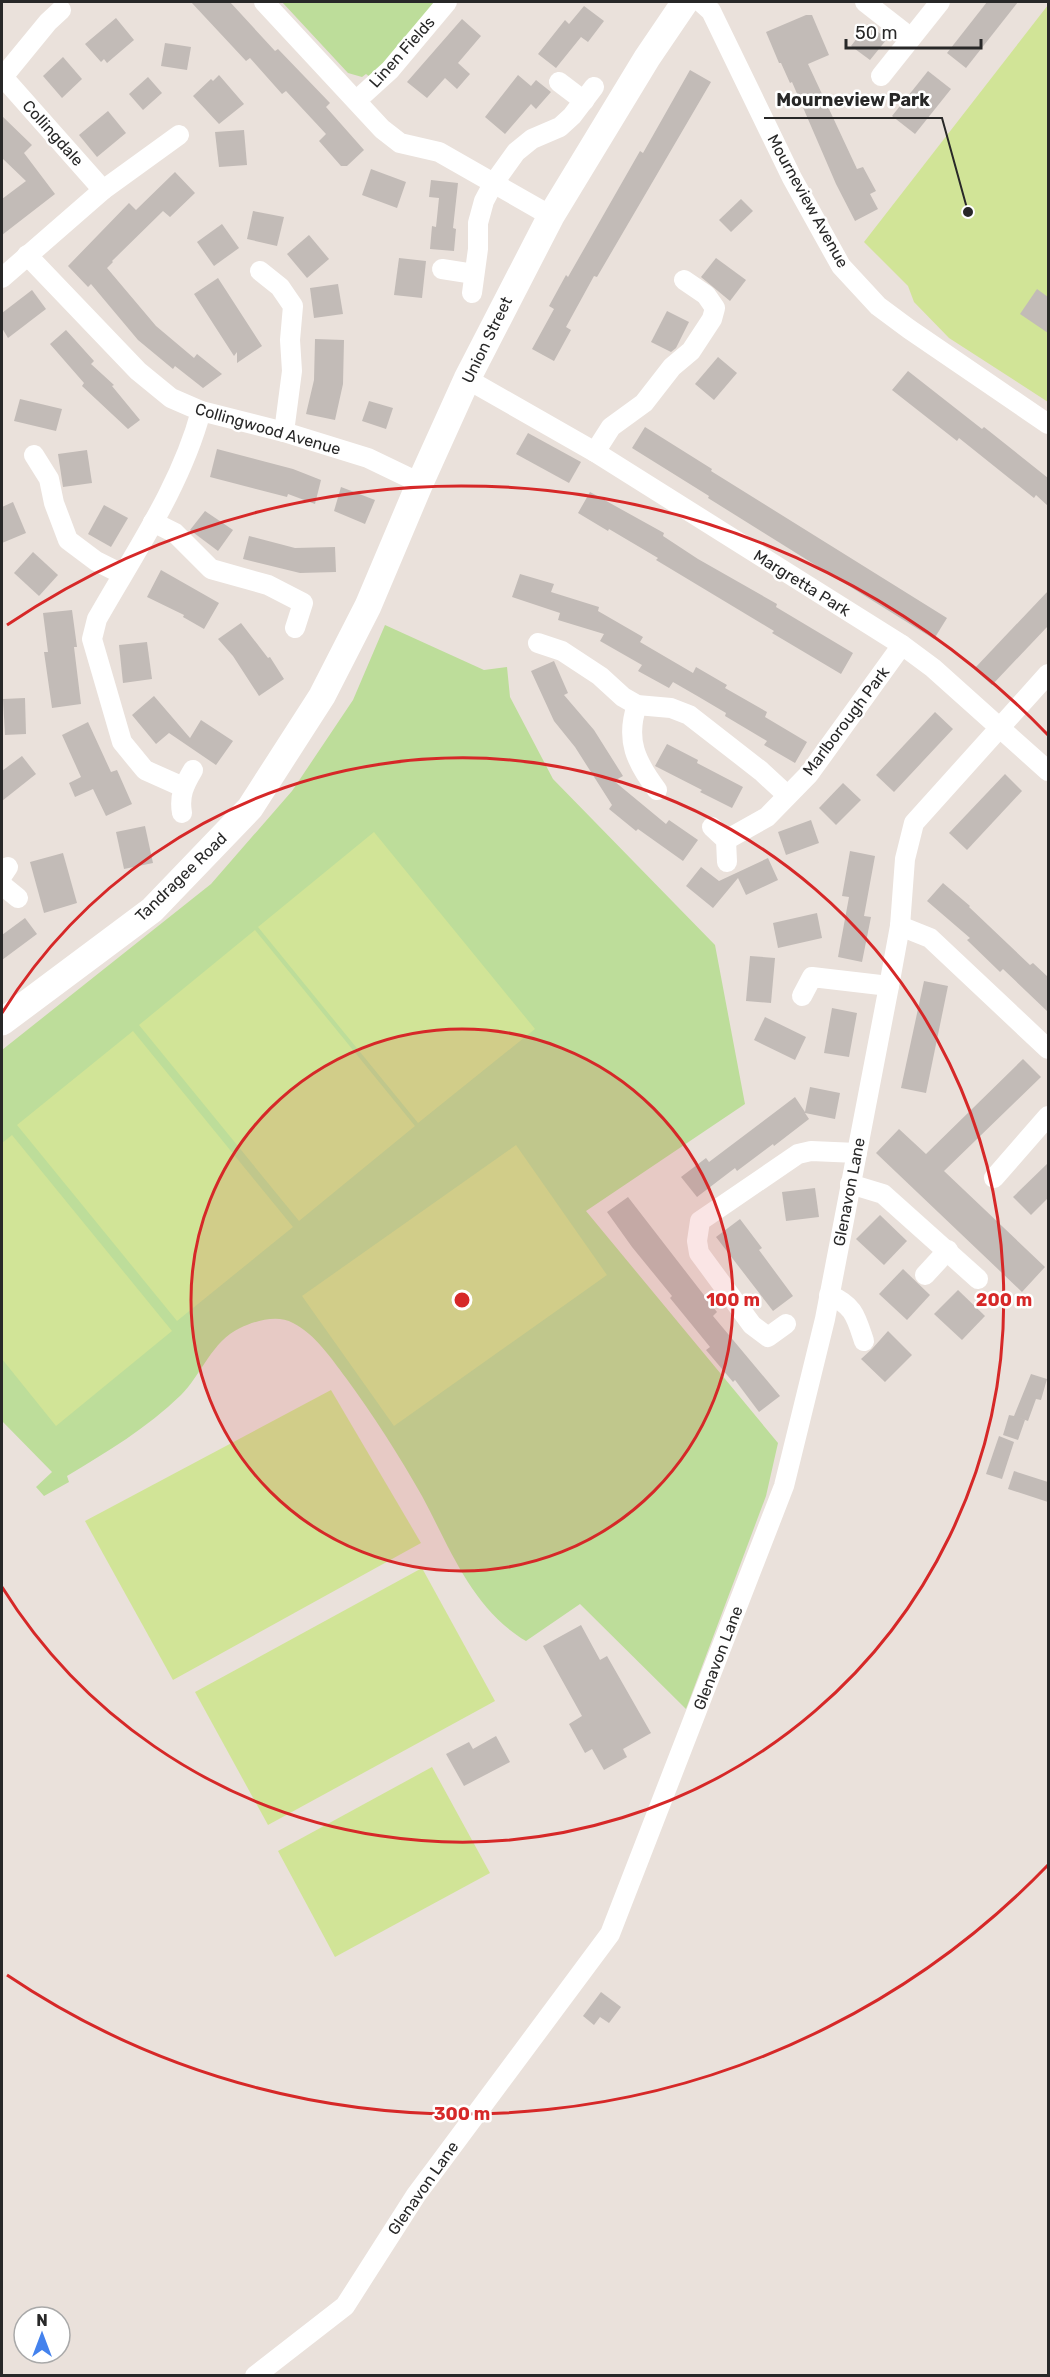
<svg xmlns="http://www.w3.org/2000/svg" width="1050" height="2377" font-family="Rubik,sans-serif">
	<rect width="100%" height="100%" fill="#eae1db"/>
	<g fill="#bddd9a">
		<polygon points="282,2 436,2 382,67 370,77 366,74 362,77 348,73"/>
		<path d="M385,625L484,670L507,667L510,697L553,779L715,945L745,1104L586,1211L778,1443L766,1496L686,1709L580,1604L526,1641C472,1609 450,1548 422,1496C399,1455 373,1415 346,1378C331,1358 315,1334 293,1323C277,1314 255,1321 240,1328C212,1341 202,1374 181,1395C147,1428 107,1452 67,1476L69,1482L44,1496L36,1487L52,1472L2,1421V1050L211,884L292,791L353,700Z"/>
	</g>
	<g fill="#d1e497">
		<polygon points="1048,5 1048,402 949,338 914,302 908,286 864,242"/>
		<polygon points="374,832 535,1029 418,1123 258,927"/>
		<polygon points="255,930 415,1126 299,1221 139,1025"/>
		<polygon points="133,1031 293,1227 177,1321 17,1125"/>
		<polygon points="12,1135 172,1331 56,1426 2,1359 2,1143"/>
		<polygon points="516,1145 607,1275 394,1426 302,1296"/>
		<polygon points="331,1390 421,1543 173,1680 85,1521"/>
		<polygon points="422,1568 495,1701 268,1825 195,1692"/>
		<polygon points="432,1767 490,1873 335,1957 278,1851"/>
	</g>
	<g fill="#c2bbb7">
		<polygon points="191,2 230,2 275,51 278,49 330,103 326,107 364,150 347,166 341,166 319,141 326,134 286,91 282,94 250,58 246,61"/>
		<polygon points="987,2 1018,2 966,68 947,53"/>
		<polygon points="584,6 604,21 588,42 581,37 556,68 538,54 565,20 569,24"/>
		<polygon points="806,15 812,15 829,55 808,64 857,169 863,167 876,191 870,194 878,209 855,221 836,184 792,82 790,83 781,63 779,63 766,32"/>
		<polygon points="116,18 134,40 107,63 104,59 101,62 85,44"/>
		<polygon points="462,19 481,36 458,63 470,74 457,89 445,78 427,98 407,82"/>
		<polygon points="868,24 887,39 870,60 851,46"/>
		<polygon points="165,43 191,47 187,70 161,66"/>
		<polygon points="63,57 82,79 62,98 43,76"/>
		<polygon points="690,70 711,82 597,277 594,276 566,327 571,330 554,361 532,349 554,309 549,306 566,275 568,277 640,151 643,153"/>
		<polygon points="928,71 951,89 915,134 892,116"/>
		<polygon points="219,75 244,104 219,124 193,96 211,79 213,81"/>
		<polygon points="518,75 531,86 536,80 551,92 536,109 531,104 505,134 485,117"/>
		<polygon points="148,77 162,93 143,110 129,94"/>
		<polygon points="108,111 126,133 97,157 79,135"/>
		<polygon points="2,116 32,145 24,153 55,194 2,235 2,199 26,181 2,158"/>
		<polygon points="244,130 247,165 219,167 215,132"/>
		<polygon points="371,169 406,182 397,208 362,195"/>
		<polygon points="175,172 195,193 170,217 163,211 112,261 113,262 107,268 156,326 194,358 197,354 222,374 203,388 175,366 173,369 138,340 91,284 88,287 68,266 129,203 136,210"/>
		<polygon points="431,180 458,183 453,228 456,229 454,251 430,249 432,226 436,227 439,198 429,197"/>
		<polygon points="741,199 753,211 731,232 719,220"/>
		<polygon points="253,211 284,217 277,246 247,239"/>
		<polygon points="222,224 239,248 214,266 197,242"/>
		<polygon points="309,235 329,259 307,278 287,254"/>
		<polygon points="399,258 426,261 422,298 394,295"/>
		<polygon points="716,258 746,280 730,301 701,277"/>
		<polygon points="218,278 262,346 237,363 237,352 234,356 194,294"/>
		<polygon points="338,284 343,314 314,318 310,288"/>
		<polygon points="1037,289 1048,297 1048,333 1020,314"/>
		<polygon points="32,290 46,309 8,338 2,328 2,313"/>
		<polygon points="667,311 689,322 676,348 671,352 651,342"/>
		<polygon points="66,330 94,361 91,364 114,385 112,386 140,420 128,429 82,386 84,383 50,344"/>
		<polygon points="315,339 344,340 343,384 335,420 306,414 314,380"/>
		<polygon points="718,357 737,373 714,400 695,384"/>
		<polygon points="908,371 982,429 984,427 1048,478 1048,506 1036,495 1034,498 959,438 957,441 892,390"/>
		<polygon points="20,399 62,409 56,431 14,421"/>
		<polygon points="369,401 393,408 386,429 362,421"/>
		<polygon points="645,427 712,469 711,471 947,618 934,639 708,498 709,496 632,448"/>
		<polygon points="528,433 581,462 569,483 516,454"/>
		<polygon points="217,449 293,469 321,480 315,504 288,494 287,497 210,477"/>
		<polygon points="87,450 92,483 63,487 58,454"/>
		<polygon points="341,487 375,500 365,524 334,511"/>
		<polygon points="590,492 664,533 663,536 698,559 777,604 776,607 853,653 841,674 772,633 774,631 656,560 658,558 609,529 608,531 578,513"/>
		<polygon points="13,502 26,533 2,543 2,507"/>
		<polygon points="104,505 128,518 111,547 88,534"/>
		<polygon points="205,511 233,530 218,551 190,530"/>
		<polygon points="249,536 295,548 335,547 336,572 300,573 243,559"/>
		<polygon points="33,552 58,575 39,596 14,573"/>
		<polygon points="161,570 219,603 204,629 183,617 184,615 147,597"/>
		<polygon points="520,574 554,584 551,592 599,607 598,611 643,637 640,642 693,673 696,667 727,685 725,688 767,712 765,717 807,742 795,763 764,745 767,741 725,716 726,713 699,697 673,682 669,688 638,671 642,665 600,641 604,634 558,620 560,613 512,597"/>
		<polygon points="1048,591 1048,626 992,685 974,669"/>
		<polygon points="72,610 77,647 74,647 81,704 52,708 44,652 48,652 43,613"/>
		<polygon points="241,623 268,658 270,657 284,679 259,696 233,656 218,639"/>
		<polygon points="147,642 152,679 123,683 119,645"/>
		<polygon points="554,661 568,693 564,695 594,730 623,776 614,781 666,824 669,820 698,840 683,861 638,829 636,831 609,809 612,805 575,747 554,721 531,671"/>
		<polygon points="154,696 190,738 201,720 233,741 216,765 169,733 156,744 132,715"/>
		<polygon points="25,698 26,734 5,735 3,699"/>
		<polygon points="935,712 953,729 894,792 876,775"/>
		<polygon points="88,722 111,772 117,770 132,804 106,816 93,789 75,797 69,783 81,777 62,735"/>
		<polygon points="667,744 698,760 697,763 743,787 732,808 700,792 702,790 655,766"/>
		<polygon points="22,756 36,774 2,801 2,771"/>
		<polygon points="1005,774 1022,791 967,850 949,833"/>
		<polygon points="843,783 861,800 836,825 819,808"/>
		<polygon points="811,820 819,843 786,855 778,832"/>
		<polygon points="145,826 153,863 124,869 116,832"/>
		<polygon points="850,851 875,856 864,916 871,917 862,962 838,957 849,897 842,896"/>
		<polygon points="63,853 77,903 44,913 30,862"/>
		<polygon points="768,858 778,880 746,895 738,878 713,908 686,886 701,867 719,881"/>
		<polygon points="943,883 970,906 969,907 1030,965 1033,963 1048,977 1048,1012 1003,969 1000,972 967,940 970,938 927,901"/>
		<polygon points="817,913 822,938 778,948 773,923"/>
		<polygon points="25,918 37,934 2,960 2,935"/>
		<polygon points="750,956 775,958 771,1003 746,1001"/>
		<polygon points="924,981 948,986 926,1093 901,1088"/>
		<polygon points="832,1008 857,1013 849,1057 824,1053"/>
		<polygon points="765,1017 806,1037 795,1060 754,1040"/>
		<polygon points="1023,1059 1041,1077 944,1171 1045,1267 1022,1292 876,1153 899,1129 926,1154"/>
		<polygon points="810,1087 840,1093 835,1119 805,1113 809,1119 774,1146 773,1144 737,1171 735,1168 697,1197 681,1177 706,1158 709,1162 795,1097 805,1112"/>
		<polygon points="1048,1163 1048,1198 1031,1215 1013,1197"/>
		<polygon points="815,1188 819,1217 786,1221 782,1192"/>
		<polygon points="628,1197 717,1312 713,1316 780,1396 759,1412 735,1380 733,1382 706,1350 710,1347 670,1298 672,1296 632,1247 607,1212"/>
		<polygon points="880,1215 907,1241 884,1265 856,1239"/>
		<polygon points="740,1219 762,1248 759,1250 793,1296 773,1311 716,1237"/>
		<polygon points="903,1269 930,1295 907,1320 879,1294"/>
		<polygon points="958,1290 985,1316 962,1340 934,1314"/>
		<polygon points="888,1331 912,1355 885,1382 861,1359 872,1349"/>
		<polygon points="1031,1374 1047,1379 1041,1400 1036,1399 1028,1421 1017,1417 1025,1420 1018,1440 1003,1435 1009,1415 1014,1416"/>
		<polygon points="999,1436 1014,1442 1002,1479 986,1474"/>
		<polygon points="1014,1471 1048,1482 1048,1502 1008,1489"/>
		<polygon points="581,1625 600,1660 607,1656 651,1733 623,1749 627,1757 604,1770 592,1749 585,1753 569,1724 582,1716 543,1646"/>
		<polygon points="496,1736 510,1762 464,1786 446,1754 469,1742 473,1749"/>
		<polygon points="601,1992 621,2007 609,2023 600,2017 594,2025 583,2016"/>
	</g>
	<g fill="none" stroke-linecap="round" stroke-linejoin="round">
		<g stroke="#fff" stroke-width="20">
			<polyline points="264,2 382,129 400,143 439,152 551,216"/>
			<polyline points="701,2 711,11 792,178 841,266 878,306 909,329 1048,424"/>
			<polyline points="865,2 911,38"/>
			<polyline points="2,76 103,190"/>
			<polyline points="881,76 940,2"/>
			<polyline points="3,77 48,22 61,10"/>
			<polyline points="559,82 584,101"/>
			<polyline points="357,100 390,70 447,2"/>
			<polyline points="27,255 138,371 171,398 201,411 284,432 368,458 420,483"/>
			<polyline points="442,269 474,274"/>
			<polyline points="260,271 280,287 293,306 290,340 292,371 284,432"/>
			<polyline points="2,278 103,190 179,135"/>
			<polyline points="684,280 706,295 715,308 712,319 691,351 672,367 644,403 611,427 595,452 902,645 933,668 1048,771"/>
			<polyline points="472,293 478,249 478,223 484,201 493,184 516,152 532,139 560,127 572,116 594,87"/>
			<polyline points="467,379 595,452"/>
			<polyline points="34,455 49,479 54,503 68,540 96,561 122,574"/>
			<polyline points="153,522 175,533 211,569 268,585 303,603 295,628"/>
			<polyline points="538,643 562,651 600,676 623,697 637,705 671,708 689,715 761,771 787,795"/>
			<path d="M637,705C625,740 636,762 657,790"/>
			<path d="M183,787L145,770L122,742L92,639L97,619C135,552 181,486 201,411"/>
			<path d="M182,813C179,796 184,785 193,770"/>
			<polyline points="712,827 726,840 727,862"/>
			<polyline points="726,840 767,817 809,774 902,645"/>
			<polyline points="2,876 8,867"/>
			<polyline points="2,885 18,898"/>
			<polyline points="900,926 930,938 1048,1049"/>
			<polyline points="802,996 812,977 889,986"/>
			<polyline points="994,1178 1048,1116"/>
			<polyline points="850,1184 883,1194 978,1279"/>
			<polyline points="925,1275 948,1250"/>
			<path d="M829,1295C854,1305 856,1317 864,1341"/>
			<polyline points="786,1324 768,1337 752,1325 699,1253 697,1241 700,1221 798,1154 811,1151 857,1153"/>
			<polyline points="255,2376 345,2306 416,2195 610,1934 784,1486 825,1319 889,986 900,926 905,859 914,823 1048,674"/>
		</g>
		<polyline stroke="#fff" stroke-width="27" points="2,1022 152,910 250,808 322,696 368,606 420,483 467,379 551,216 647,58 685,2"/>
	</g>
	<circle cx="462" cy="1300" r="271" fill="#d62828" fill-opacity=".12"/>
	<g fill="none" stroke="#d62828" stroke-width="3">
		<circle cx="462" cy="1300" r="271"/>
		<path d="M2 1013A542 542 0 1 1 2 1587"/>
		<path d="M1048 1865A814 814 0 0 1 7 1975M7 625A814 814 0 0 1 1048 735"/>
	</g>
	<g text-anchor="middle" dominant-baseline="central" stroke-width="5" stroke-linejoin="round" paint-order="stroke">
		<g font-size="16" fill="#282828" stroke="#fff">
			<text transform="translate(402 52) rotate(-48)">Linen Fields</text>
			<text transform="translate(53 133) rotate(48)">Collingdale</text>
			<text transform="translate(808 201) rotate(61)">Mourneview Avenue</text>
			<text transform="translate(487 340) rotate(-64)">Union Street</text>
			<text transform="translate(268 429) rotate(16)">Collingwood Avenue</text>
			<text transform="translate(802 583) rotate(32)">Margretta Park</text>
			<text transform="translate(846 721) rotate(-53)">Marlborough Park</text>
			<text transform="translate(181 877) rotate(-44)">Tandragee Road</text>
			<text transform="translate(849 1192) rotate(-79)">Glenavon Lane</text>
			<text transform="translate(718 1658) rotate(-69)">Glenavon Lane</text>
			<text transform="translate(423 2188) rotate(-55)">Glenavon Lane</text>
		</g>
	</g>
	<circle cx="462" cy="1300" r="9" fill="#d62828" stroke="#fff" stroke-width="3"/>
	<g font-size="18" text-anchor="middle" font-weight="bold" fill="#d62828" stroke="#fff" stroke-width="5" stroke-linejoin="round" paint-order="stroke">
		<text x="733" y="1306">100 m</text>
		<text x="1004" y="1306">200 m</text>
		<text x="462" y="2120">300 m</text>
	</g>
	<path fill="none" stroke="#282828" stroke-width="2" d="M968 212L942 118H764"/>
	<circle fill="#282828" stroke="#fff" stroke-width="2" cx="968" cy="212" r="6"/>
	<g font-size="18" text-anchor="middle" font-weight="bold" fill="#282828" stroke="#fff" stroke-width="5" stroke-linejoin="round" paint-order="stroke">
		<text x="853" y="106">Mourneview Park</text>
	</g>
	<rect width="1050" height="2377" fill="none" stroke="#282828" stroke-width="6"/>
	<g transform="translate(42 2335)"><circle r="28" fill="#ffffff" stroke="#a9a9a9" stroke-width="1.5"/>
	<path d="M0-4.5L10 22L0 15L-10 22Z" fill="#4482ed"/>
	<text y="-9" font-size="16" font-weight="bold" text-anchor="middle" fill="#282828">N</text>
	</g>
	<path d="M846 39v9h135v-9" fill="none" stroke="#282828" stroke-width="3"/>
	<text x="855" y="39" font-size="18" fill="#282828" stroke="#ffffff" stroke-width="4.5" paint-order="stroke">50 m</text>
</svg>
